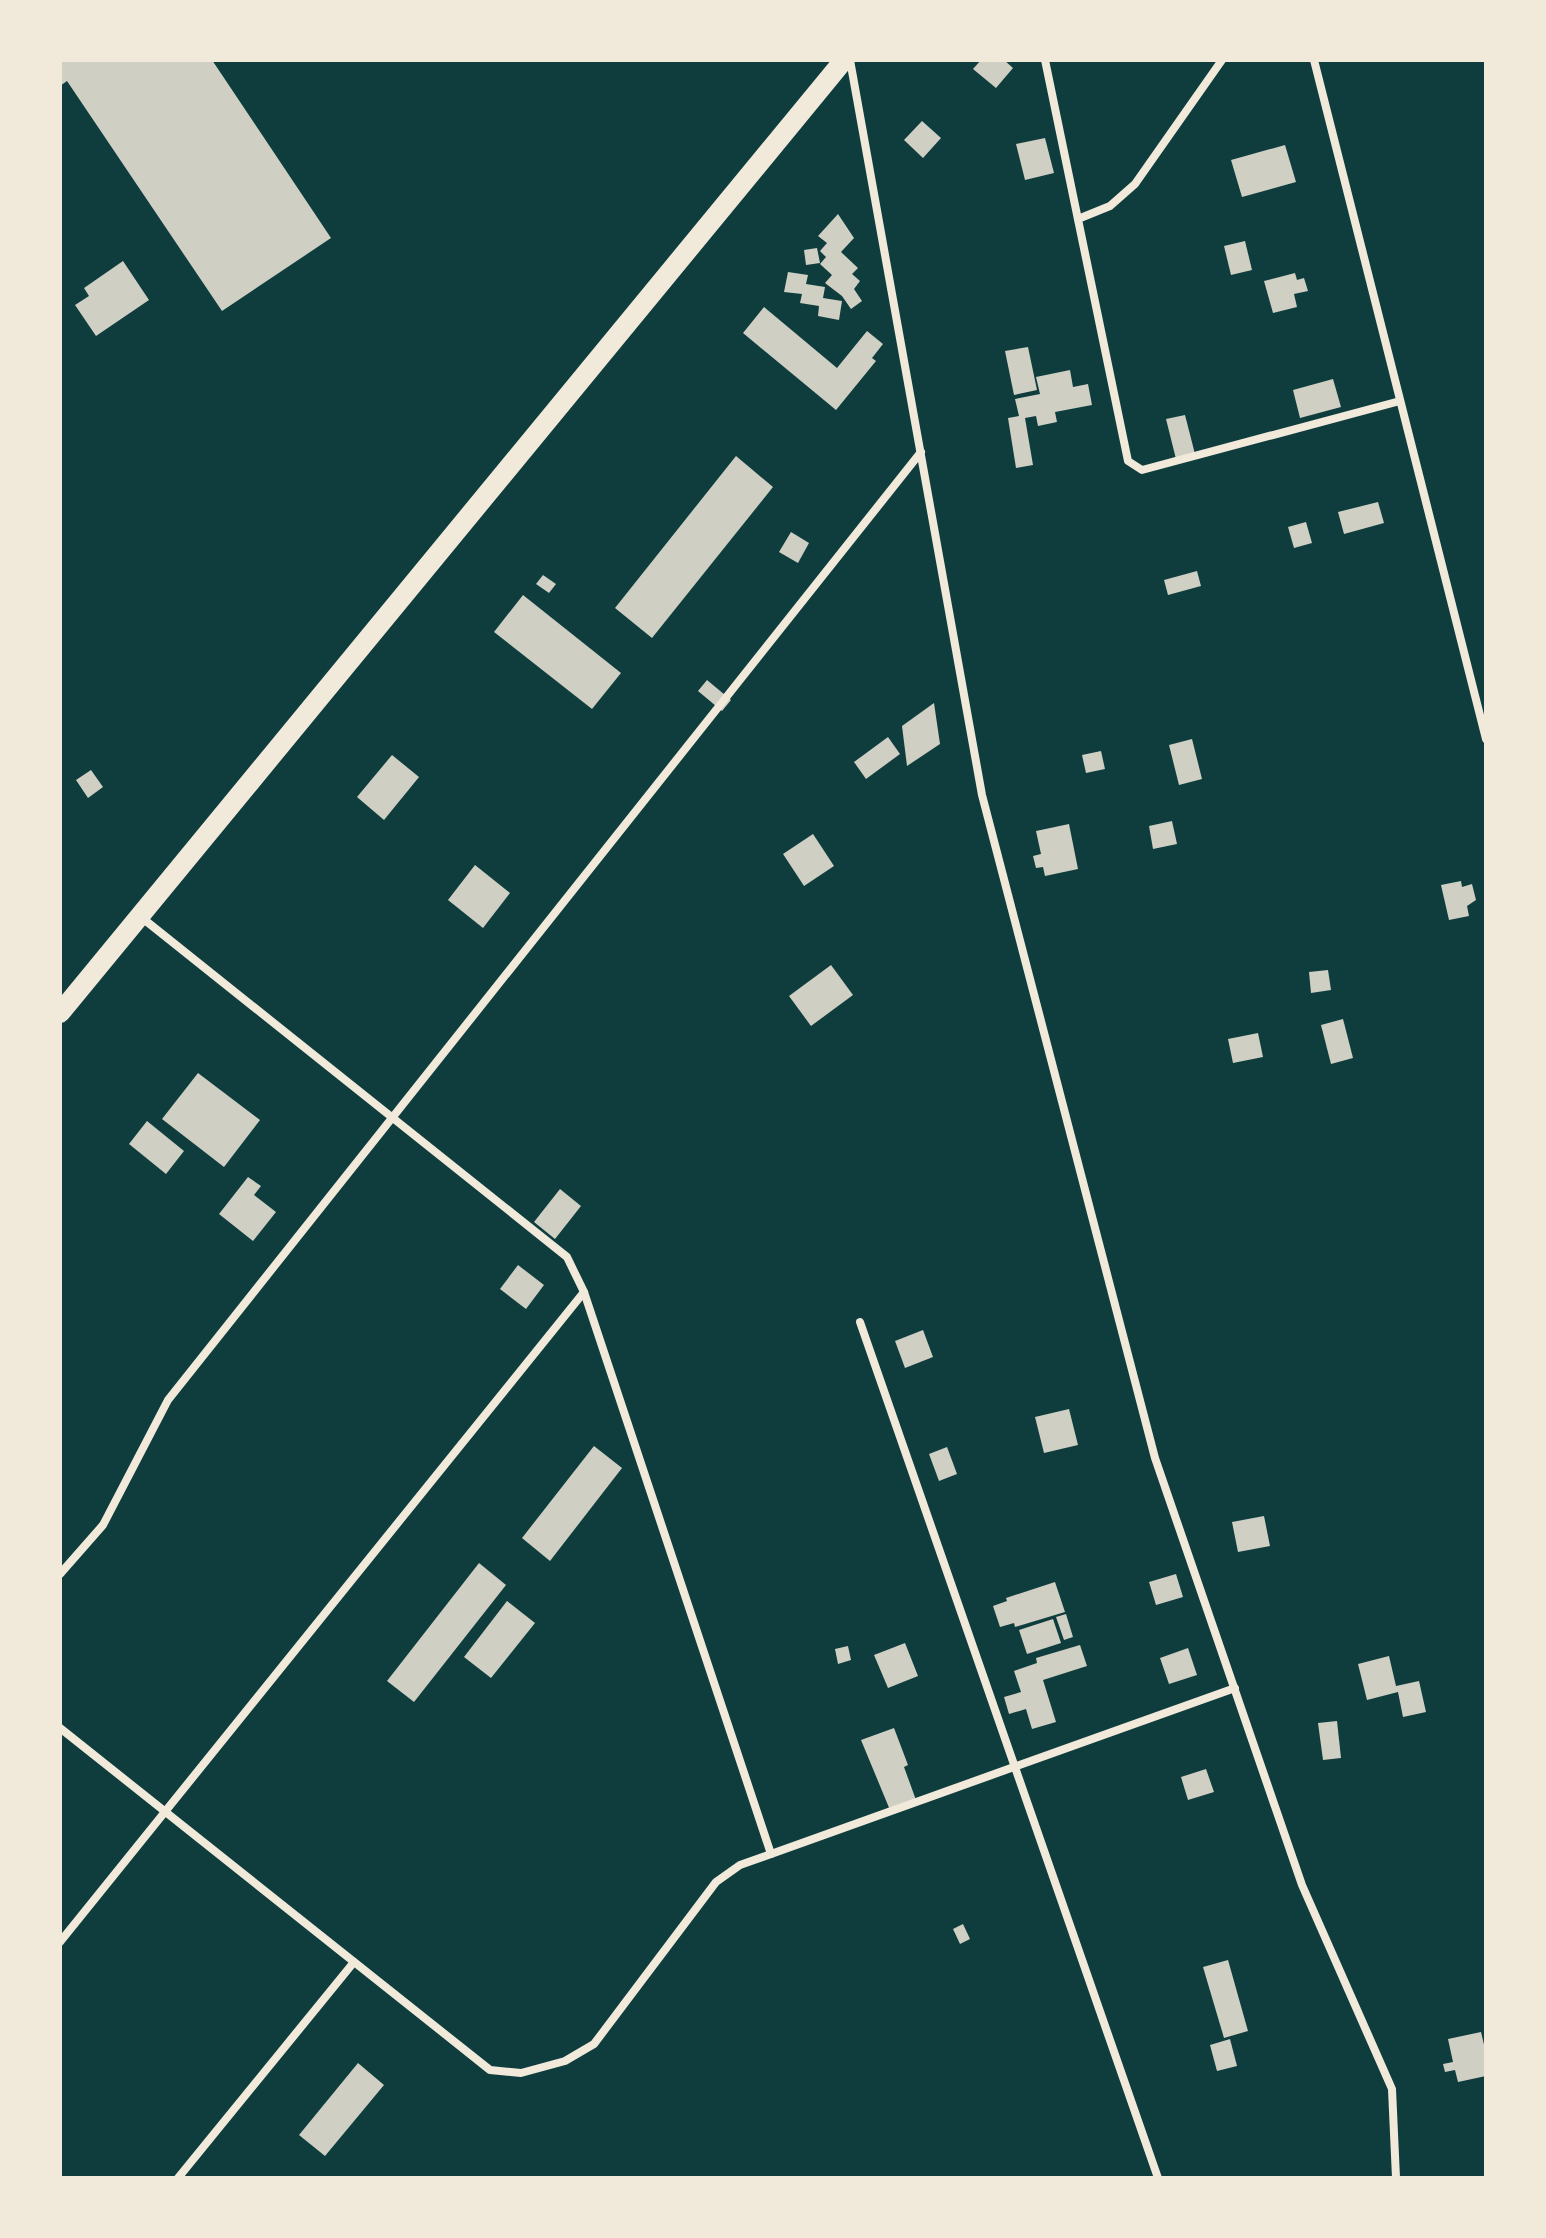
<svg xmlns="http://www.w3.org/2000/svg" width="1546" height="2238" font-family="'Sofia Sans Condensed',sans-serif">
	<rect width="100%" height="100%" fill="#0f3d3e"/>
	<g fill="#cfcfc3">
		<polygon points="60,60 212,60 331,238 222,311 67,81 60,86"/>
		<polygon points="981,60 1004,60 1013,68 996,88 973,69"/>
		<polygon points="922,121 941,138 923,158 904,140"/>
		<polygon points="1045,138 1054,173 1025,180 1016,144"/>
		<polygon points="1285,145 1296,182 1242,197 1231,160"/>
		<polygon points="838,214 854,238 841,252 858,268 852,274 860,281 854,289 862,301 851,309 842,296 825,283 832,275 820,264 826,257 820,251 827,243 818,236"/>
		<polygon points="1245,241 1252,270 1231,275 1224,246"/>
		<polygon points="817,248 820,263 806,265 804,250"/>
		<polygon points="123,261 149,300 96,336 75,305 89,296 84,288"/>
		<polygon points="788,272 808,275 806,284 825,287 823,298 842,301 839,320 818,316 819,306 800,303 802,294 784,292"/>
		<polygon points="1295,273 1297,280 1304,278 1308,291 1294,294 1297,307 1273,313 1264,281"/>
		<polygon points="764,307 837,368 867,331 883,344 872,358 876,361 836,410 743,333"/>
		<polygon points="1028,347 1037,390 1014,395 1005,351"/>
		<polygon points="1070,370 1073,387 1088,384 1092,405 1055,412 1057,422 1038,426 1036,416 1025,418 1033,465 1016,468 1008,418 1019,416 1015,399 1040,394 1036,377"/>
		<polygon points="1333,379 1341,407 1300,418 1293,390"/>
		<polygon points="1185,415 1196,458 1177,463 1166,419"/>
		<polygon points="736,456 773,487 652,638 615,608"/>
		<polygon points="1378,502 1384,523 1344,534 1338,512"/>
		<polygon points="1306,522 1312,543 1294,548 1288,527"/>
		<polygon points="791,532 809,543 798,563 779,552"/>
		<polygon points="1197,571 1201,586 1168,595 1164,580"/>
		<polygon points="543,575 556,584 549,593 536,584"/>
		<polygon points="523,595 621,673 592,709 494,632"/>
		<polygon points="707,680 731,700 722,711 698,691"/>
		<polygon points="934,703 940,744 907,766 902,726"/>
		<polygon points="888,737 900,754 866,779 854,762"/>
		<polygon points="1192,739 1202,779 1179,785 1169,745"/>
		<polygon points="1101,751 1105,769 1086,773 1082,755"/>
		<polygon points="392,755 419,777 384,820 357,797"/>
		<polygon points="91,770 103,787 88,798 76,780"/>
		<polygon points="1172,821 1177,844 1153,849 1149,826"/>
		<polygon points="1069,824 1078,869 1045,876 1043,867 1036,868 1033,856 1041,854 1036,831"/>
		<polygon points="813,834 834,866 804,886 783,854"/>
		<polygon points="475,865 510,893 483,928 448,900"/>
		<polygon points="1461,881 1462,887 1472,884 1476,900 1467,906 1469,916 1449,920 1441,885"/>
		<polygon points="831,965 853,995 811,1026 789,996"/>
		<polygon points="1328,970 1331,990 1311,993 1309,972"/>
		<polygon points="1343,1019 1353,1058 1331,1064 1321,1025"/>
		<polygon points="1258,1033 1263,1057 1233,1063 1228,1039"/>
		<polygon points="198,1073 260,1120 224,1167 162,1119"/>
		<polygon points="147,1121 184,1151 166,1174 129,1144"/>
		<polygon points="248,1177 261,1186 254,1195 276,1212 253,1241 219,1214"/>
		<polygon points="560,1189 581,1206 555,1239 534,1222"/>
		<polygon points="518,1265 544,1285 526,1309 500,1289"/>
		<polygon points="923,1330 933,1357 905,1368 895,1341"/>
		<polygon points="1069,1409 1078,1445 1044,1453 1035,1417"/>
		<polygon points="594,1446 622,1468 550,1561 522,1538"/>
		<polygon points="947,1447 957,1474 939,1481 929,1454"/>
		<polygon points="1264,1516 1270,1546 1238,1552 1232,1522"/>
		<polygon points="479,1563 506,1585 414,1702 387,1681"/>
		<polygon points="1176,1574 1183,1597 1156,1605 1149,1582"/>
		<polygon points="1055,1582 1065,1612 1015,1627 1014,1623 1000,1627 993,1606 1007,1601 1006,1598"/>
		<polygon points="507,1601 535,1623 491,1678 464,1657"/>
		<polygon points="1066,1614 1073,1637 1064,1640 1056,1617"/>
		<polygon points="1053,1619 1061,1643 1027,1654 1019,1630"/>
		<polygon points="905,1643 918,1676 888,1688 874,1655"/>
		<polygon points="1080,1645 1087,1666 1043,1680 1056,1722 1032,1729 1026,1709 1009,1714 1004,1697 1021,1692 1014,1671 1037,1663 1036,1658"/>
		<polygon points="848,1646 851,1660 838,1664 835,1649"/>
		<polygon points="1188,1648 1197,1675 1169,1684 1160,1658"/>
		<polygon points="1389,1656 1396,1686 1419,1681 1426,1712 1403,1717 1398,1692 1367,1700 1358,1664"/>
		<polygon points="1337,1721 1341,1758 1323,1760 1318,1723"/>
		<polygon points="894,1728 908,1765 904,1767 916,1800 890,1810 861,1740"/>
		<polygon points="1206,1769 1214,1792 1188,1800 1181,1777"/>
		<polygon points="963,1924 970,1939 960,1944 953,1929"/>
		<polygon points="1228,1960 1248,2031 1224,2038 1203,1967"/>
		<polygon points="1481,2032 1486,2053 1486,2076 1458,2082 1455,2070 1445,2072 1443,2064 1453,2062 1448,2039"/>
		<polygon points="1230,2039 1237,2066 1217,2071 1210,2045"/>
		<polygon points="358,2063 384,2085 325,2156 299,2135"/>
	</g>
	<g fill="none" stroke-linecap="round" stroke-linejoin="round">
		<g stroke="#f1e9da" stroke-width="8">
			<polyline points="850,60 982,795 1155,1458 1302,1885 1392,2089 1396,2178"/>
			<polyline points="1045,60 1128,461 1142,470 1400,401"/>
			<polyline points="1314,60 1486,739"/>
			<polyline points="1078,219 1110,206 1135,184 1222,60"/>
			<polyline points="141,917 567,1257 584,1292 771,1854"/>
			<polyline points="860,1322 1158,2178"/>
			<polyline points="60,1574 103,1525 168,1400 921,452"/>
			<polyline points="60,1728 490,2070 521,2073 565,2061 594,2044 716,1882 740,1865 1235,1688"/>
			<polyline points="60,1942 584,1292"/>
			<polyline points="178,2178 354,1962"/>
		</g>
		<polyline stroke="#f1e9da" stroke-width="20" points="60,1013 844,60"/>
	</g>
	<rect width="1546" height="2238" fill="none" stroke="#f1e9da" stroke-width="124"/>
</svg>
